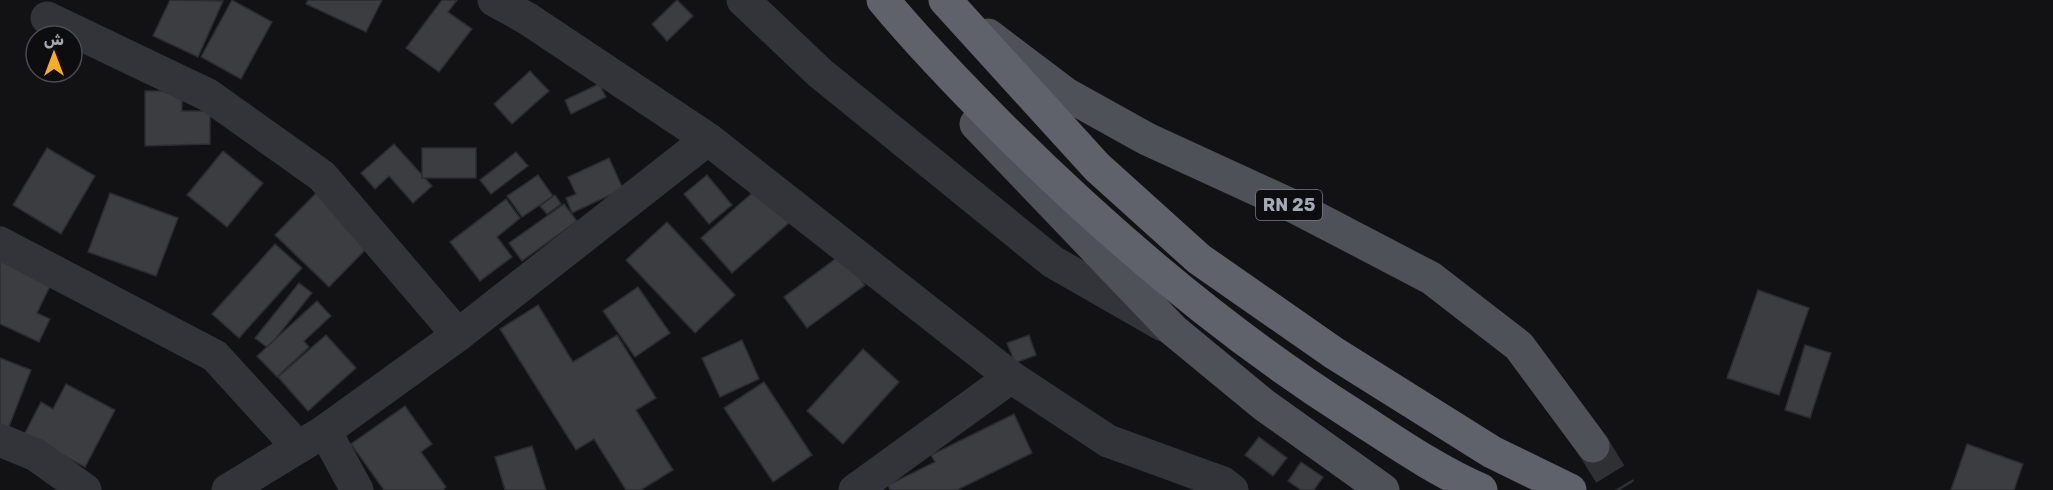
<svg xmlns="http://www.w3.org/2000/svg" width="2053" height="490" font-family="Rubik,'Noto Naskh Arabic',sans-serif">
	<rect width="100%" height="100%" fill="#121214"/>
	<g fill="#3c3d41" stroke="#2c2c30" stroke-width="1.5">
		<polygon points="170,0 223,1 198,57 153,36"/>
		<polygon points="232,0 272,22 241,79 201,57"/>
		<polygon points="308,0 382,0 366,32 306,4"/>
		<polygon points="442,0 457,0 448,12 472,29 439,72 406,48"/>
		<polygon points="677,0 693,16 667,41 652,24"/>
		<polygon points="530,71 549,91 512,124 494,104"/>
		<polygon points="599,84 606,97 571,114 565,100"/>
		<polygon points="145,91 182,91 182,111 210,111 210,144 145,146"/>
		<polygon points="394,144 432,186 413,203 389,176 375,189 361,173"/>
		<polygon points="47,148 95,176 61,234 13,205"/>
		<rect x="422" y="148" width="54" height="30"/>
		<polygon points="223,151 263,183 227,227 187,195"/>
		<polygon points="516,152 528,166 491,194 480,180"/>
		<polygon points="609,158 623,189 572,213 566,198 576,194 568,177"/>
		<polygon points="538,175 553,196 522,217 507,196"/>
		<polygon points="707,175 732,205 709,224 684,194"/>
		<polygon points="759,187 790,222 732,273 701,238"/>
		<polygon points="320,189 374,241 329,287 275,235"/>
		<polygon points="110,193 178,218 156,276 88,252"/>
		<polygon points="555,195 561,204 547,214 540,206"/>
		<polygon points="506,199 520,218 497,237 512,257 480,281 450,242"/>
		<polygon points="564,204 577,221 522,261 509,243"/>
		<polygon points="667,222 735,295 695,333 626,260"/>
		<polygon points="275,244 302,268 239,338 212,314"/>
		<polygon points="842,254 865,285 807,328 784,297"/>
		<polygon points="0,260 51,284 37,313 50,319 39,342 0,324"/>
		<polygon points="299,283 312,293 268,348 255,338"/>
		<polygon points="638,287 670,333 635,357 603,311"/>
		<polygon points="1758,290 1809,308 1779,395 1727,378"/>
		<polygon points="317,301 331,316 304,341 309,347 277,377 257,356"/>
		<polygon points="538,305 573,362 617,335 656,398 636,410 673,470 641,490 626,490 594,439 576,450 500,329"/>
		<polygon points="326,335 356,368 308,411 278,377"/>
		<polygon points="1029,335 1036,355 1015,363 1007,343"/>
		<polygon points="742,340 759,379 720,397 702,358"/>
		<polygon points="1805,345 1831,353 1810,418 1785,410"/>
		<polygon points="863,349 899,382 843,444 807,411"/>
		<polygon points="0,358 31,370 8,429 0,426"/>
		<polygon points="764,382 812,455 773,482 724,408"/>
		<polygon points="66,384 115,410 85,467 24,435 41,402 53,409"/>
		<polygon points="405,406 432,444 421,452 446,487 443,490 384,490 351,444"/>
		<polygon points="1014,414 1032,453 957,490 890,490 888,485 935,462 931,455"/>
		<polygon points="1259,437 1287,458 1273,476 1245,455"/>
		<polygon points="1967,444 2023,464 2014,490 1951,490"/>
		<polygon points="532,446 546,490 505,490 495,457"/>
		<polygon points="1301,462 1323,477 1314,490 1301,490 1288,481"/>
	</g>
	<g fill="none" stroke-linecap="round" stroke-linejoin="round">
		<polyline stroke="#2f3034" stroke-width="33" stroke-dasharray="33 16" stroke-linecap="butt" points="1593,446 1620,490"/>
		<g stroke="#333439" stroke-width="33">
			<polyline points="494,0 528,19 708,139 1011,377 1108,441 1223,483 1232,490"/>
			<polyline points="743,0 820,73 1053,262 1163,325"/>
			<polyline points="47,18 208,95 322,176 458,335"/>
			<polyline points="0,243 215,356 298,447"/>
			<polyline points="325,431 357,490"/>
			<polyline points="0,440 36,455 85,490"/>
			<polyline points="228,490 325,431 458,335 708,139"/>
			<polyline points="855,490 1011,377"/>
		</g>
		<g stroke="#4f5158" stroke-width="33">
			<polyline points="988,35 1066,94 1147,139 1293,206 1431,278 1519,346 1593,446"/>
			<polyline points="976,124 1173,330 1264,405 1383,490"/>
		</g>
		<g stroke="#5f626a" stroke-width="33">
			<path d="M883,0C922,47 964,90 1007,133C1113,238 1226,334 1352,414C1394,441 1435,470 1481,490"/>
			<polyline points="945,0 1097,167 1199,259 1334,353 1492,452 1570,490"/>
		</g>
	</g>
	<g text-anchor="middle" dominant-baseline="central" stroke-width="4.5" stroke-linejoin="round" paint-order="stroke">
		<rect fill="#0d0d0f" stroke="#767a83" stroke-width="1.5" x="1256" y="190" width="66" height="30" rx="4.5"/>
		<g font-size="18" font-weight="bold" fill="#a3a9b5">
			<text x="1289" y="205">RN 25</text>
		</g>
	</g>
	<g transform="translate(54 54)"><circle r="28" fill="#0d0d0f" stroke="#494b51" stroke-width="1.5"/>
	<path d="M0-4.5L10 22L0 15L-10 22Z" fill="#faad23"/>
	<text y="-9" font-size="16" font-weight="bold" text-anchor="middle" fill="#a3a9b5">ش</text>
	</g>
</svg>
